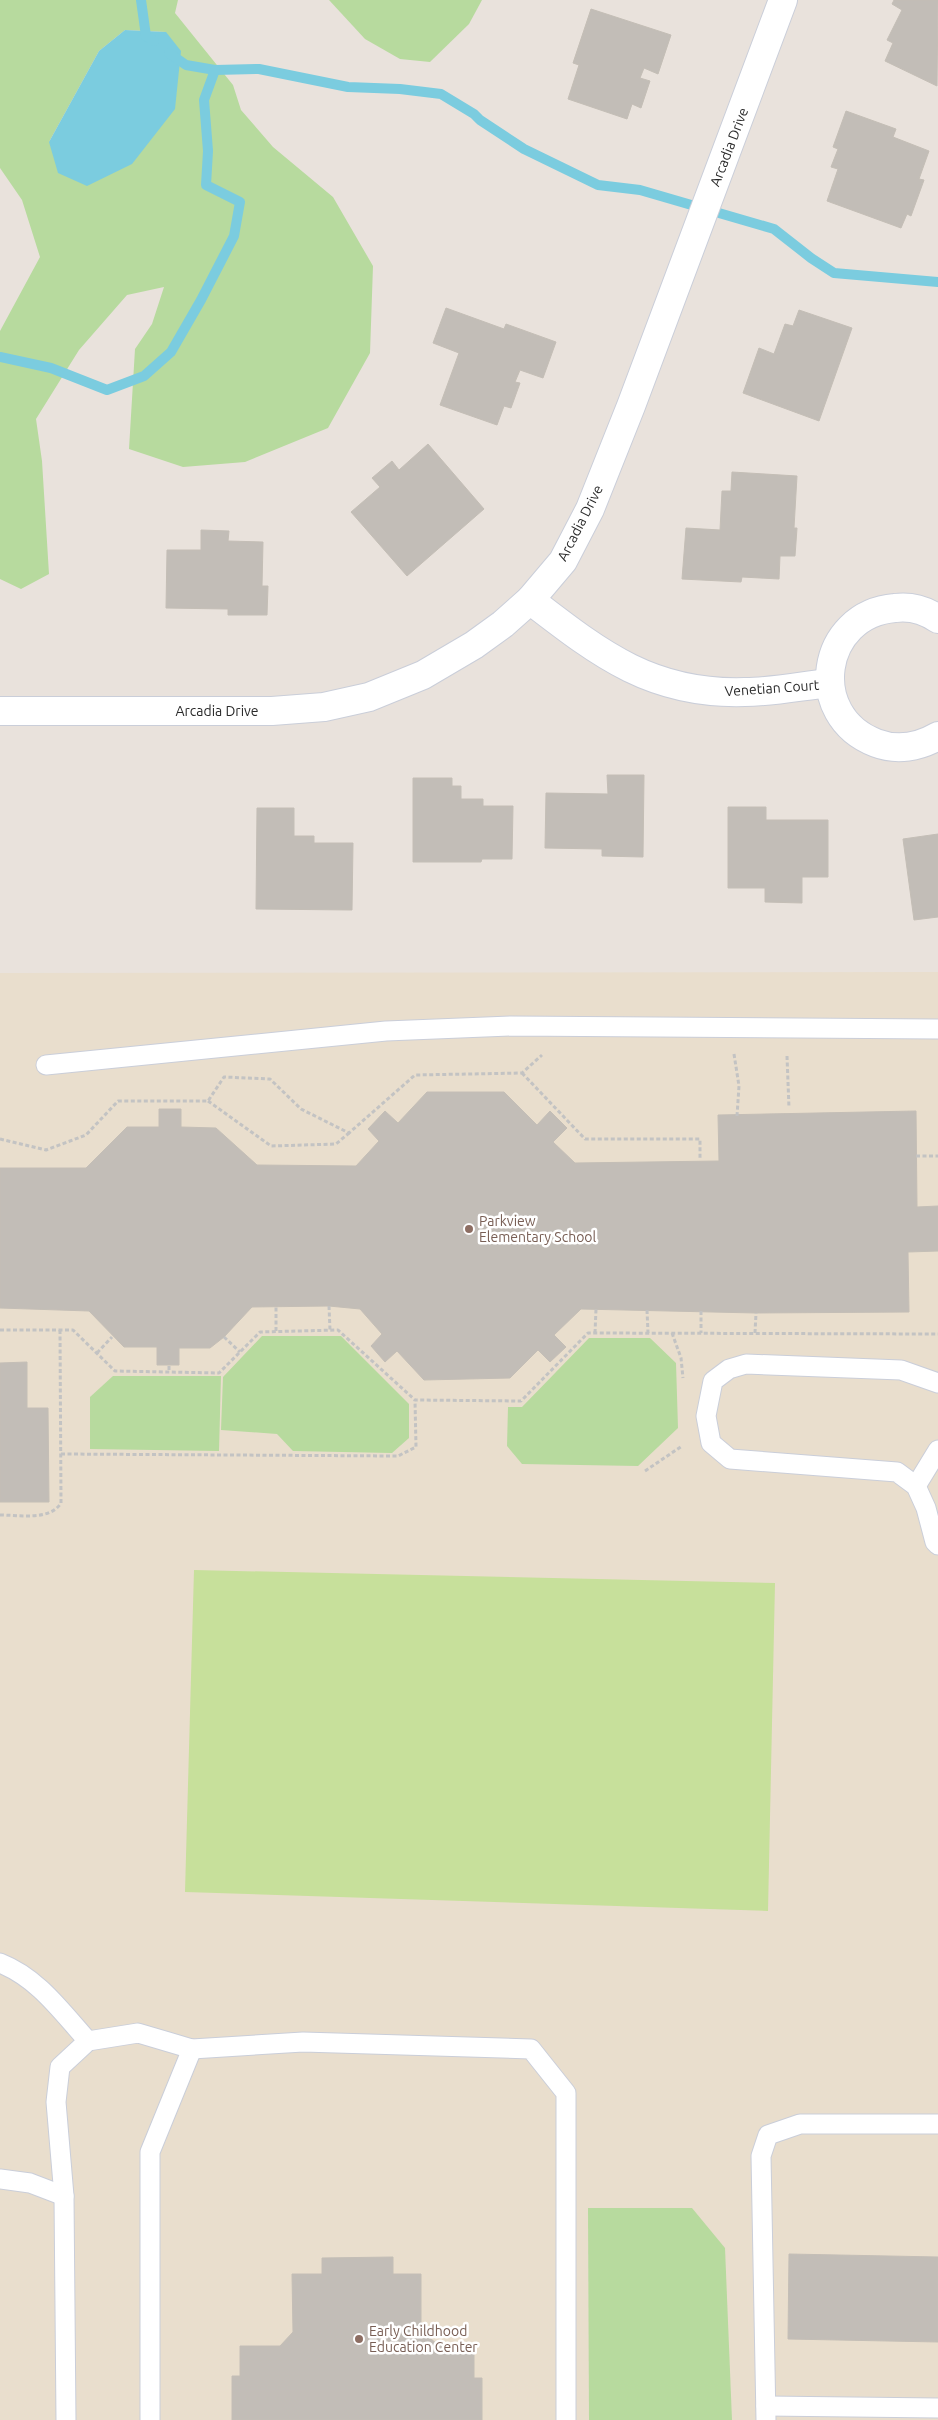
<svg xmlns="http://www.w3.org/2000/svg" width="938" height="2420" font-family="Ubuntu,sans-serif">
	<rect width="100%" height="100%" fill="#e9e2dc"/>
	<polygon fill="#e9decd" points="938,972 938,2420 0,2420 0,973"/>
	<g fill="#b7da9e" fill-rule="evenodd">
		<path d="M0,0H178L175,13L233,85L241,110L273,147L333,197L373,266L370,353L328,428L245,462L183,467L129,449L135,349L152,324L164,287L127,295L79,350L36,419L42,461L49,574L21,589L0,579V331L40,257L22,200L0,168ZM125,30L166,32L49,142L99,51Z"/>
		<polygon points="329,0 482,0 469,24 430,62 400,59 365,39"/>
		<polygon points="262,1336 341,1336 409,1404 409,1438 392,1453 293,1451 277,1434 221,1430 223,1377"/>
		<polygon points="589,1338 650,1338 676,1363 678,1428 638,1466 522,1464 507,1446 508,1407 522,1407"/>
		<polygon points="113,1376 221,1376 219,1451 90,1449 90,1397"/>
		<polygon points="588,2208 692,2208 725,2248 732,2420 589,2420"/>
	</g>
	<polygon fill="#c7e09b" points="194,1570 775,1583 768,1911 185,1892"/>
	<polygon fill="#7bccdf" points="125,30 166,32 181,51 175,109 132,164 87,186 58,173 49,142 99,51"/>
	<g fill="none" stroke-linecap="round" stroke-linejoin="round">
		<g stroke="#7bccdf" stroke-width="10">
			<polyline points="141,0 146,36 154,41"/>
			<polyline points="169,53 186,65 215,70 259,69 348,87 400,89 441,94 474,114 480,120 524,149 598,185 640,190 774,229 811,258 834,273 938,282"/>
			<polyline points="0,357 51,368 107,390 144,376 171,352 201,300 234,236 240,202 206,185 208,151 204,100 215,70"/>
		</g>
	</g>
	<g fill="#c2bdb7" stroke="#c4beb6">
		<polygon points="894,0 938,0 937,86 885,61 893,43 887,40 902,10 892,4"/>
		<polygon points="591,9 671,35 658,74 644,68 640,78 650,81 641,108 632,104 627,119 568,99 579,65 573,63"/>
		<polygon points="846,111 896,129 893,137 929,151 919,179 924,180 911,216 907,214 901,228 827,201 838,169 831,167 838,149 833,147"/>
		<polygon points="446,308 504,329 506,324 556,342 543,378 520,370 515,382 520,383 511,408 504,406 497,425 440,405 459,353 433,343"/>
		<polygon points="799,310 852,328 819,421 743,393 759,348 774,354 785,324 793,326"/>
		<polygon points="428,444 484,509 407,576 351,512 380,487 372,478 392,461 399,470"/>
		<polygon points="732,472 797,476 794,528 797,528 795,556 780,556 779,579 742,577 741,582 682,579 686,528 720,530 722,491 731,491"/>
		<polygon points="201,530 229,531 228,541 263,542 262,586 268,586 267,615 228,615 228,609 166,608 167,550 201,550"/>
		<polygon points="607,775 644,775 643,857 602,856 602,849 545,848 546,793 608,794"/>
		<polygon points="413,778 452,778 452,786 461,786 461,799 483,799 483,806 513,806 512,859 482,859 481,862 413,862"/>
		<polygon points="728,807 766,807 766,820 828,820 828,877 802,877 802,903 765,902 765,888 728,888"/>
		<polygon points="257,808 294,808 294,836 314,836 314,843 353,843 352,910 256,909"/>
		<polygon points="938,834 938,917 914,920 903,839"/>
		<polygon points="427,1092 504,1092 537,1125 550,1111 567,1128 553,1142 575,1163 719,1161 718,1115 916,1111 917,1207 938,1206 938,1251 908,1252 909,1312 756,1313 581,1309 554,1335 566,1347 550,1362 538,1350 510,1378 424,1380 397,1351 385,1362 371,1346 382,1334 360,1309 329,1306 252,1307 224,1337 210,1348 179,1348 179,1365 157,1365 157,1347 124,1347 89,1311 0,1308 0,1168 86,1168 127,1127 159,1127 159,1109 181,1109 181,1127 216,1128 257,1165 356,1166 379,1141 368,1129 385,1111 398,1123"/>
		<polygon points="27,1362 27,1408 48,1408 49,1502 0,1502 0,1363"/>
		<polygon points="789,2254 938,2257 938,2342 788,2339"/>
		<polygon points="393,2257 393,2274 421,2274 421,2330 438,2345 474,2345 474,2378 482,2378 482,2420 232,2420 232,2376 240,2376 240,2346 280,2346 293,2332 292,2274 322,2274 322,2258"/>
	</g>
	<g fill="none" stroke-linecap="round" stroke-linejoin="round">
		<g stroke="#caced9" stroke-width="21">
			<g id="service">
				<polyline points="46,1065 386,1031 511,1026 938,1029"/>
				<polyline points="938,1383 901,1370 746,1364 729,1369 713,1381 706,1416 711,1443 730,1459 897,1472 916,1486 926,1508 935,1542 938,1545"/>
				<polyline points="916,1486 938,1450"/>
				<path d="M0,1963C38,1978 61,2011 88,2041"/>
				<polyline points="0,2179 30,2183 64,2196"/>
				<polyline points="766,2406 938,2408"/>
				<polyline points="66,2420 64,2196 56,2102 60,2067 88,2041 138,2033 192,2049 303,2042 531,2049 566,2093 566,2420"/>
				<polyline points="150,2420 150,2152 192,2049"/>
				<polyline points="766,2420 761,2156 768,2135 800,2124 938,2124"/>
			</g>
		</g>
		<g stroke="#caced9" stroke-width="30">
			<g id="minor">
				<path d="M530,600C600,654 652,695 745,692C773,692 801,686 829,683"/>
				<path d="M938,619C925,610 910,606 895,608C820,614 805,716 876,743C897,751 919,747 938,736"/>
				<polyline points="0,711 272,711 324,707 369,697 423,675 474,645 503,624 530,600 563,561 590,509 631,406 783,0"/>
			</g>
		</g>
		<g stroke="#c3c3c3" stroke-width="3" stroke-dasharray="4 2.5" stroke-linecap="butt">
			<polyline points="734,1054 739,1086 737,1116"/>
			<polyline points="787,1056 789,1108"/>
			<polyline points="522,1073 585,1139 700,1139 700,1159"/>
			<polyline points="208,1101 271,1146 336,1144 349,1133"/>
			<polyline points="0,1139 46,1150 86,1135 118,1101 208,1101 224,1077 270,1079 301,1109 349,1133 415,1075 522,1073 542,1055"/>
			<polyline points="916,1156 938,1156"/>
			<polyline points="329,1306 330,1330"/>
			<polyline points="647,1310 648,1333"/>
			<polyline points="701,1311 701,1333"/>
			<polyline points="0,1330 73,1330 115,1371 219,1373 260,1332 338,1330 415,1400 521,1401 588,1333 938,1334"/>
			<polyline points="276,1331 276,1307"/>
			<polyline points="595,1333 596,1309"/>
			<polyline points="672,1333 681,1358 683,1378"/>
			<polyline points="755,1333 756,1313"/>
			<polyline points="224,1337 240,1352"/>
			<polyline points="97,1353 112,1337"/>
			<polyline points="169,1366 169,1372"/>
			<polyline points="61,1454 398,1456 416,1447 415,1400"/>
			<polyline points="645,1471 682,1446"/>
			<path d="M0,1515C19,1515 50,1521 61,1503L60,1330"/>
		</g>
		<use href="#service" stroke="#fff" stroke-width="19"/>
		<use href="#minor" stroke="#fff" stroke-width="28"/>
	</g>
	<g fill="#8d6e63" stroke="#fff" stroke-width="2">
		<circle cx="469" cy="1229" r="5"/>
		<circle cx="359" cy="2339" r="5"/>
	</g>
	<g text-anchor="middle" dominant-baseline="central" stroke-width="5" stroke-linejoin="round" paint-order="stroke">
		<g font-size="14" fill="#292929" stroke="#fff">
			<text transform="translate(729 147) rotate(-69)">Arcadia Drive</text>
			<text transform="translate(580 523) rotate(-63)">Arcadia Drive</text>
			<text transform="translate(772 688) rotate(-4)">Venetian Court</text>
			<text x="217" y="711">Arcadia Drive</text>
		</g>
		<g font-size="14" fill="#785e54" stroke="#fff" text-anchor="start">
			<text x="479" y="1221">Parkview<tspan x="479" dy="16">Elementary School</tspan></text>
			<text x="369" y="2331">Early Childhood<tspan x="369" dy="16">Education Center</tspan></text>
		</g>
	</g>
</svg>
